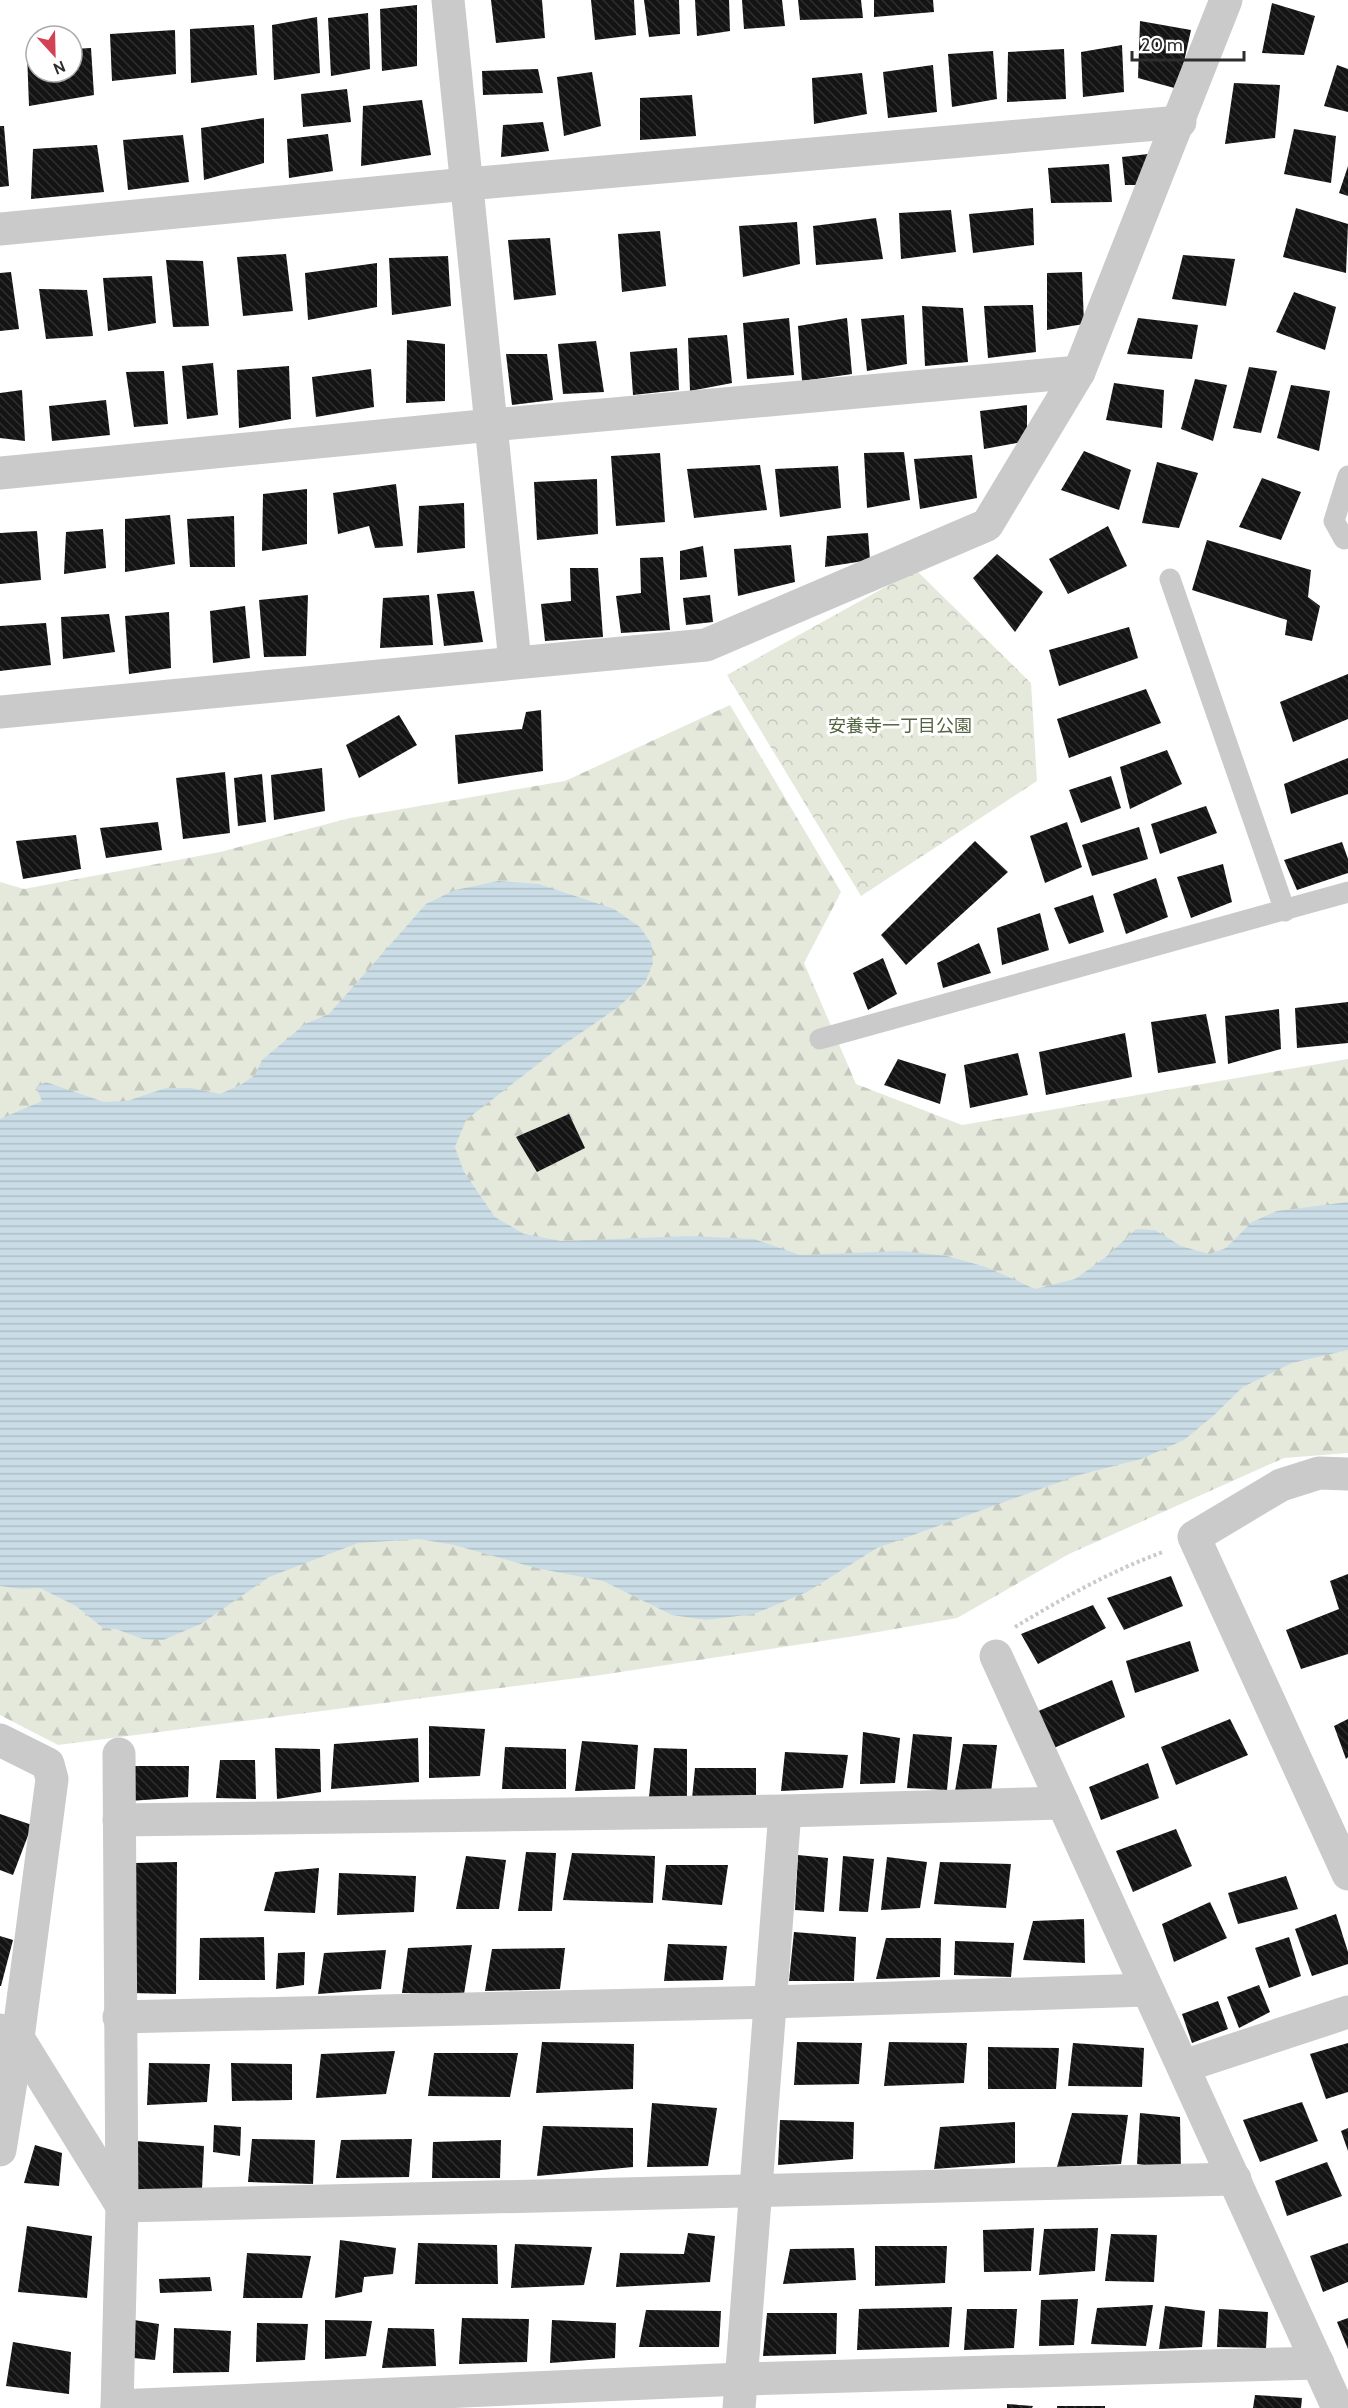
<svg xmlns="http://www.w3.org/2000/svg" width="1348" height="2408" font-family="Cabin,'Noto Sans JP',sans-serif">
	<defs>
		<pattern id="forest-firs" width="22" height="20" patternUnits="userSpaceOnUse" patternTransform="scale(1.5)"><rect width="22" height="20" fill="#e4e9dc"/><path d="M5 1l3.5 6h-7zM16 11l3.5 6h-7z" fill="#c4c8bd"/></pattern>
		<pattern id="park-crowns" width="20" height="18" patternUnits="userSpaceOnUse" patternTransform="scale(1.5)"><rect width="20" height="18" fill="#e4e9dc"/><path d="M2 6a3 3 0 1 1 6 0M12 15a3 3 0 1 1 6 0" fill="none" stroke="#c4c8bd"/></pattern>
		<pattern id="water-rules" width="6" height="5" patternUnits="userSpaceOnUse" patternTransform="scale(1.5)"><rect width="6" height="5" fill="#cadde7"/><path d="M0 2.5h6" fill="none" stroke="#aebec6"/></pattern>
		<pattern id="building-back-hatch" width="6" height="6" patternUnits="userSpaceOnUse" patternTransform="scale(1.5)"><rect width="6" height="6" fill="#141414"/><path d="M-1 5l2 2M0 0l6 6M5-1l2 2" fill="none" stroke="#2e2e2e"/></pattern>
	</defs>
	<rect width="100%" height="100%" fill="#fff"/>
	<polygon fill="url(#forest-firs)" points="730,705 841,892 804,963 856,1084 962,1125 1348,1059 1348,1453 1284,1458 1069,1554 957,1618 855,1636 601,1675 58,1745 0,1715 0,882 24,889 220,852 350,818 565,781"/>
	<polygon fill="url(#park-crowns)" points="916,570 1031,683 1037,781 861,896 727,675"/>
	<polygon fill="url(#water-rules)" points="498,881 539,884 614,909 640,927 651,943 653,963 645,983 617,1008 556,1050 466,1120 455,1147 464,1172 495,1217 524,1234 561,1241 691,1236 754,1239 800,1255 902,1251 947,1256 986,1267 1035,1289 1075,1279 1107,1256 1136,1229 1155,1230 1181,1246 1209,1254 1226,1248 1252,1222 1277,1211 1348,1202 1348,1350 1292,1363 1243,1387 1213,1416 1184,1440 1141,1459 1079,1475 877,1548 807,1592 754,1614 706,1620 672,1615 603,1581 536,1568 454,1545 419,1539 358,1543 269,1577 201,1624 163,1640 143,1639 116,1629 103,1628 76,1606 40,1588 22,1589 0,1586 0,1119 42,1101 36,1087 46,1082 104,1102 127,1101 166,1088 191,1088 220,1094 242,1084 255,1075 262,1060 305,1024 329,1014 426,904 455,890"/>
	<g fill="url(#building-back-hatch)">
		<polygon points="491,0 542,0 545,38 496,43"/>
		<polygon points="591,0 634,0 636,35 595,40"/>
		<polygon points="644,0 679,0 680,34 649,37"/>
		<polygon points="695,0 729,0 730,31 697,36"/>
		<polygon points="742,0 782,0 785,26 744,29"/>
		<polygon points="798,0 861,0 863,18 800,20"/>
		<polygon points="874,0 933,0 934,12 874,17"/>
		<polygon points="1272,3 1315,16 1304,55 1262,53"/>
		<polygon points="417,5 417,66 382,71 380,9"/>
		<polygon points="368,13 370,69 331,76 328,18"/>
		<polygon points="317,17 320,73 274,80 272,25"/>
		<polygon points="1140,21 1191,30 1178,89 1138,78"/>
		<polygon points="254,25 257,75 191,83 190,29"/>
		<polygon points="175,30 176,74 112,81 110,34"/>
		<polygon points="1122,45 1124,92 1083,97 1081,52"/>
		<polygon points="91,48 94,95 29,106 27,53 36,52 36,72 72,72 72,49"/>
		<polygon points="1064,49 1066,99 1007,102 1008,52"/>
		<polygon points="993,51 997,99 952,107 948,54"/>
		<polygon points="933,65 937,112 888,118 883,72"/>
		<polygon points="1337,65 1348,69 1348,112 1324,106"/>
		<polygon points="538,69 543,93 483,95 482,71"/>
		<polygon points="592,72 601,126 564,136 557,77"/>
		<polygon points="862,73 867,114 814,124 812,78"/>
		<polygon points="1234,83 1280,85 1275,138 1225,144"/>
		<polygon points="347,89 351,122 303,127 301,94"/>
		<polygon points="692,95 696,136 640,140 640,98"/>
		<polygon points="422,100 431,155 361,166 363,106"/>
		<polygon points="264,118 264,163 204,180 201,128"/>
		<polygon points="543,122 549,151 501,157 503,125"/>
		<polygon points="0,126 4,126 9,186 0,187"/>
		<polygon points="1294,129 1336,136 1331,183 1284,174"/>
		<polygon points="328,134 333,171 289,178 287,139"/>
		<polygon points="183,135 189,182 128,190 123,140"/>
		<polygon points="97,145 104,192 31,199 33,149"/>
		<polygon points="1148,154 1147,185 1125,185 1122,157"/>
		<polygon points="1109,164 1112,202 1051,203 1048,168"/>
		<polygon points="1348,166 1348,196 1339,193"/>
		<polygon points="1033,208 1034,245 973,253 969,214"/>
		<polygon points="1296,208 1348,224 1346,273 1283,257"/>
		<polygon points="951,210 956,252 901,259 899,213"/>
		<polygon points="876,218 883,259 816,265 813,226"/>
		<polygon points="797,222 800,264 743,277 739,226"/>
		<polygon points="660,231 666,286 622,292 618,234"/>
		<polygon points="550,238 556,295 514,300 508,240"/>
		<polygon points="286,254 293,311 243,316 237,257"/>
		<polygon points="1183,255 1235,259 1226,306 1172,299"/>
		<polygon points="448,256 451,306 392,315 389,258"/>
		<polygon points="166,260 203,261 209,326 173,327"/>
		<polygon points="377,263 377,307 308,320 305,273"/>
		<polygon points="11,272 19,329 0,331 0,273"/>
		<polygon points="1082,272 1084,324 1047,330 1047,273"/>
		<polygon points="152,276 156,323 108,331 103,278"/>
		<polygon points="39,289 87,290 93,336 46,339"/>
		<polygon points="1294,292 1336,307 1325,350 1276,332"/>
		<polygon points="1033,305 1036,352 988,358 984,306"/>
		<polygon points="922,306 963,308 968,362 925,366"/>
		<polygon points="904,315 907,364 867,371 861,319"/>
		<polygon points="789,318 794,375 747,379 743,323"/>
		<polygon points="847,318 852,374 802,381 798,326"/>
		<polygon points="1138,318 1198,325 1192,359 1127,354"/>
		<polygon points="727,335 732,383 690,391 688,338"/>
		<polygon points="407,340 445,344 445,401 406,403"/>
		<polygon points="596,341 604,392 563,394 558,344"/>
		<polygon points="677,348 679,390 633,395 630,352"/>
		<polygon points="506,354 547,354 553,400 512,405"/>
		<polygon points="213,363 218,415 187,419 182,366"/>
		<polygon points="289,366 291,419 239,428 237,370"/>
		<polygon points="1249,367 1277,371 1261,433 1233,428"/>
		<polygon points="371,369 374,407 316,417 312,377"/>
		<polygon points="164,371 168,424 134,427 126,372"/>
		<polygon points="1195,379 1227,385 1213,441 1181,429"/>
		<polygon points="1114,383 1164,390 1162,428 1106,420"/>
		<polygon points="1291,385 1330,391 1319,451 1277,438"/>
		<polygon points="22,390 25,441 0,438 0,393"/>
		<polygon points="106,400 110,435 52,441 49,406"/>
		<polygon points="1027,405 1027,441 984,449 980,411"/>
		<polygon points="1084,451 1131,470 1119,510 1061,490"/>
		<polygon points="904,452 910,500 867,508 864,453"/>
		<polygon points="660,453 665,522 616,526 611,456"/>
		<polygon points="972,455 977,498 920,509 914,459"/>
		<polygon points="1157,462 1198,473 1179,528 1142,523"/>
		<polygon points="760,465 767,510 694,518 687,469"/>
		<polygon points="838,466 841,508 780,517 775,469"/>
		<polygon points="1262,478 1301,492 1281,540 1239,527"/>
		<polygon points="597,479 598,534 537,540 534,482"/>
		<polygon points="396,484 403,546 375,548 369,526 338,534 333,493"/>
		<polygon points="307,489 307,544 262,551 263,494"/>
		<polygon points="464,503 465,548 417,553 419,506"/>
		<polygon points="170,515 175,564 125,572 125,519"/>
		<polygon points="234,516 235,567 190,567 187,519"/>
		<polygon points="1108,526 1127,566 1068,594 1049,559"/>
		<polygon points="103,529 106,568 64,574 66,532"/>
		<polygon points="37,531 41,580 0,584 0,533"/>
		<polygon points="868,533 870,560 825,567 827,536"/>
		<polygon points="1207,540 1311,570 1308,597 1320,606 1312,641 1285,635 1287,620 1192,590"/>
		<polygon points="791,545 795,582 738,596 734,549"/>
		<polygon points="703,546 707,577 680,580 680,551"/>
		<polygon points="997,554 1043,592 1015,632 973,578"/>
		<polygon points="663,557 670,630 621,633 616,596 641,593 640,558"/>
		<polygon points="570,568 598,568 603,637 545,641 541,604 571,601"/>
		<polygon points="474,591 483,642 444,646 437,594"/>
		<polygon points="308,595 306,656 264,657 259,600"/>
		<polygon points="429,595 433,645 380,648 383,598"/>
		<polygon points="710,595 713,622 686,625 683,598"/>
		<polygon points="245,606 250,658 213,663 210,611"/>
		<polygon points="169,612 171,668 129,674 125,616"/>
		<polygon points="109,614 115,652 63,659 61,617"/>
		<polygon points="46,623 51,665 0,671 0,626"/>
		<polygon points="1129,627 1138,658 1059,686 1049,650"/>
		<polygon points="1348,674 1348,719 1293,742 1280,702"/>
		<polygon points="1146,689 1161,723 1069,758 1057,719"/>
		<polygon points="541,710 543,771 458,784 455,735 522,729 526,712"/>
		<polygon points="399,715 417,745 359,778 346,745"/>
		<polygon points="1167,750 1182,784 1130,809 1120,767"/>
		<polygon points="1348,758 1348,794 1291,814 1284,784"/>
		<polygon points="322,768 325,811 274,820 271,775"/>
		<polygon points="225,772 230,833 183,839 176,778"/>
		<polygon points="262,774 266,822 238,826 234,778"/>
		<polygon points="1111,776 1121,808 1081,823 1069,790"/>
		<polygon points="1206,806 1217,833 1160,854 1151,824"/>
		<polygon points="158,822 162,850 106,858 100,828"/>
		<polygon points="1067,822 1082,867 1045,883 1030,836"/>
		<polygon points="1139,827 1148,859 1092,876 1082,845"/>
		<polygon points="76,835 81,869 23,879 16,841"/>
		<polygon points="975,841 1008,872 906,965 881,935"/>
		<polygon points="1342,842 1348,859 1348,873 1297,890 1284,860"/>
		<polygon points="1223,864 1232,902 1191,918 1177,877"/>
		<polygon points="1156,878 1168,917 1126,934 1113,894"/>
		<polygon points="1093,895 1104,932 1069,944 1054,908"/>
		<polygon points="1040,913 1049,950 1002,965 997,928"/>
		<polygon points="979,943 991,973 943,988 937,963"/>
		<polygon points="883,958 897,994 868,1010 853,973"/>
		<polygon points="1348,1002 1348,1043 1297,1048 1295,1008"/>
		<polygon points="1279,1009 1281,1049 1228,1064 1225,1016"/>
		<polygon points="1206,1014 1216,1063 1158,1073 1151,1022"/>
		<polygon points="1125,1033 1132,1077 1046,1095 1039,1052"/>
		<polygon points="1018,1053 1028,1095 970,1108 964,1065"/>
		<polygon points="898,1059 946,1074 940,1104 884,1085"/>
		<polygon points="569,1114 585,1148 537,1172 516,1137"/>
		<polygon points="1348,1574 1348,1654 1301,1669 1286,1630 1339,1609 1330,1581"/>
		<polygon points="1171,1576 1183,1606 1124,1630 1107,1598"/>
		<polygon points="1093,1605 1106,1628 1038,1664 1021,1634"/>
		<polygon points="1190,1641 1199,1671 1135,1693 1126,1661"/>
		<polygon points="1112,1680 1125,1717 1054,1748 1036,1712"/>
		<polygon points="1230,1719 1248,1755 1176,1785 1161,1747"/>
		<polygon points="1348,1719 1348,1757 1346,1759 1334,1726"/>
		<polygon points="429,1726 485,1729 480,1776 429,1778"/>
		<polygon points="863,1732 900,1738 895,1783 860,1784"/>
		<polygon points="913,1734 952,1737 947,1790 907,1788"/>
		<polygon points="418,1738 419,1782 331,1789 334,1744"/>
		<polygon points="582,1741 638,1745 635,1789 575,1791"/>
		<polygon points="963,1744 997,1745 991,1792 955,1791"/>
		<polygon points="505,1747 566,1749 566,1789 502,1789"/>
		<polygon points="275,1748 320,1749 321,1792 277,1799"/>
		<polygon points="654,1748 687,1749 687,1797 649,1797"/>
		<polygon points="785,1752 848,1755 843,1788 781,1791"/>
		<polygon points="220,1760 255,1760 256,1799 216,1798"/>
		<polygon points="1148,1763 1159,1798 1101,1820 1089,1787"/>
		<polygon points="128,1766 189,1766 188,1797 129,1801"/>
		<polygon points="695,1768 756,1768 756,1799 692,1799"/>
		<polygon points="0,1814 32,1825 13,1875 0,1870"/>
		<polygon points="1176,1829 1192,1866 1133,1892 1116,1851"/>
		<polygon points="526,1852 556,1853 552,1911 518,1911"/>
		<polygon points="572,1853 655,1856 653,1903 563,1900"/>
		<polygon points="798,1855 828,1858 824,1912 795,1910"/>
		<polygon points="466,1856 506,1860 499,1909 456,1909"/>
		<polygon points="843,1856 874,1859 868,1912 839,1911"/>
		<polygon points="887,1857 927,1862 920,1908 881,1910"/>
		<polygon points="177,1862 176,1994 130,1993 135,1863"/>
		<polygon points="940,1862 1011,1864 1006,1908 934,1904"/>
		<polygon points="666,1865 728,1865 722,1905 662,1900"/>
		<polygon points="319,1868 315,1913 264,1911 275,1872"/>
		<polygon points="339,1873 416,1876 414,1912 337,1915"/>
		<polygon points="1286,1876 1298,1909 1238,1924 1228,1893"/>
		<polygon points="1210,1902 1227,1938 1174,1962 1162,1924"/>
		<polygon points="1336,1914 1348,1952 1348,1964 1312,1976 1295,1929"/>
		<polygon points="1084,1919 1085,1963 1023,1960 1033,1921"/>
		<polygon points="794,1932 856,1937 854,1981 789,1981"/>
		<polygon points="0,1936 13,1940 1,1986 0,1986"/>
		<polygon points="264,1937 265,1980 199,1980 200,1938"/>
		<polygon points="1289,1937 1301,1976 1269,1988 1255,1948"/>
		<polygon points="886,1938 941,1938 940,1977 876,1979"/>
		<polygon points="955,1941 1014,1943 1011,1977 954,1975"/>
		<polygon points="668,1944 727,1946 723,1980 664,1981"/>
		<polygon points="472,1945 464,1994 402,1993 408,1948"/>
		<polygon points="565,1948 560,1989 485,1991 492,1949"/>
		<polygon points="386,1950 381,1989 318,1994 324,1953"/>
		<polygon points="305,1952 304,1985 276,1989 278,1953"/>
		<polygon points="1259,1985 1270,2012 1239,2028 1227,1997"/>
		<polygon points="1218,2001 1228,2029 1192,2043 1182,2014"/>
		<polygon points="542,2042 634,2044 633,2089 536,2093"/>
		<polygon points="797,2042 862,2043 859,2084 794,2085"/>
		<polygon points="889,2042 967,2043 964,2083 884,2086"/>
		<polygon points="1073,2043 1144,2048 1142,2087 1068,2086"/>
		<polygon points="1348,2043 1348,2092 1326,2099 1310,2054"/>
		<polygon points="988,2047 1059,2048 1056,2089 988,2089"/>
		<polygon points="395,2051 386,2094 316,2098 321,2054"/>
		<polygon points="434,2053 518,2053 510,2097 428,2096"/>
		<polygon points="149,2063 210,2064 207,2102 147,2105"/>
		<polygon points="231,2063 292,2064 292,2100 232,2101"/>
		<polygon points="1302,2102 1318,2141 1260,2162 1243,2120"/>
		<polygon points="652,2103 717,2108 708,2166 647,2167"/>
		<polygon points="1072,2113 1128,2115 1121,2164 1057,2167"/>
		<polygon points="1140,2113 1180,2117 1181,2170 1137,2164"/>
		<polygon points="780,2120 854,2122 853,2159 778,2165"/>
		<polygon points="1015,2122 1015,2163 934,2169 940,2127"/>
		<polygon points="214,2125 241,2127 240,2156 213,2152"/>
		<polygon points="543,2126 633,2128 633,2167 537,2176"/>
		<polygon points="1348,2128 1348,2151 1341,2131"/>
		<polygon points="252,2139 315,2140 313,2184 248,2182"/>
		<polygon points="412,2139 409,2177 336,2178 341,2140"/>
		<polygon points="501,2140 500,2178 432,2178 433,2142"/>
		<polygon points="135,2141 204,2146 202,2189 126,2192"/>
		<polygon points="35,2145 62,2153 59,2186 24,2183"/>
		<polygon points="1327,2162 1342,2196 1287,2216 1275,2181"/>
		<polygon points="27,2226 92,2236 87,2298 18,2292"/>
		<polygon points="1034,2228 1031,2271 984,2272 983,2230"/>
		<polygon points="1098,2228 1095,2271 1039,2275 1044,2229"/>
		<polygon points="688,2233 715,2236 710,2282 616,2287 620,2253 684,2254"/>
		<polygon points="1111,2234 1157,2235 1154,2282 1105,2281"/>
		<polygon points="340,2240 396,2248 393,2274 364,2277 362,2292 335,2298"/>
		<polygon points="418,2243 497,2245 498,2284 415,2284"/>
		<polygon points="1348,2243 1348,2282 1323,2292 1310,2256"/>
		<polygon points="515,2244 592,2247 584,2285 511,2288"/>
		<polygon points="875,2246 947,2246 945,2283 875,2286"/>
		<polygon points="854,2248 856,2280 783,2284 790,2249"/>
		<polygon points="247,2253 311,2256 302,2298 243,2298"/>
		<polygon points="210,2277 212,2291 160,2293 159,2279"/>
		<polygon points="1078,2299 1074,2345 1039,2346 1041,2300"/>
		<polygon points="1153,2305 1146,2346 1091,2344 1097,2308"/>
		<polygon points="1165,2306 1205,2311 1202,2347 1159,2349"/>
		<polygon points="952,2307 949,2347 857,2350 859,2309"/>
		<polygon points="967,2309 1017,2309 1014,2348 964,2350"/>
		<polygon points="1219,2309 1268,2312 1266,2348 1217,2347"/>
		<polygon points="646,2310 721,2311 719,2347 639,2347"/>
		<polygon points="767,2313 837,2313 836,2354 763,2356"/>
		<polygon points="462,2318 529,2319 527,2362 459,2364"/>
		<polygon points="1348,2318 1348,2349 1337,2322"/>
		<polygon points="134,2320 159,2324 155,2360 133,2358"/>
		<polygon points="325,2320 372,2321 366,2356 325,2359"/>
		<polygon points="552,2320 616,2323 615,2358 550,2363"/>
		<polygon points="257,2323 308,2324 305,2360 256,2362"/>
		<polygon points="174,2328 231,2331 229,2372 173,2373"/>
		<polygon points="388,2328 434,2329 436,2366 382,2368"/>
		<polygon points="13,2342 71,2352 69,2394 6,2386"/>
		<polygon points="1255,2395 1302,2398 1301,2408 1253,2408"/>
		<polygon points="1007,2404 1033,2406 1032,2408 1007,2408"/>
		<rect x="1057" y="2406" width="48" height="2"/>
	</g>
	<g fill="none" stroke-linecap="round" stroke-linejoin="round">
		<path stroke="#cacaca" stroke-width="4" stroke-dasharray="3 3" stroke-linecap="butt" d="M1015,1627C1063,1598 1111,1571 1163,1552"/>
		<g stroke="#cacaca" stroke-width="21">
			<polyline points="1344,539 1334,521 1348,476"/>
			<polyline points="1170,579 1285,911"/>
			<polyline points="820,1039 1348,892"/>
		</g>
		<g stroke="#cacaca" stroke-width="33">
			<polyline points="448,0 515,662"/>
			<polyline points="0,229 467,184 1180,122"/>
			<polyline points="0,473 492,425 1079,372"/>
			<polyline points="0,712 706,645 987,525 1079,372 1226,0"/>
			<polyline points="1348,1474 1319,1473 1281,1485 1194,1537 1348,1874"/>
			<polyline points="996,1656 1338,2408"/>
			<polyline points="0,1740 48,1764 52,1779 18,2038 0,2150"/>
			<polyline points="119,1820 785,1811 1063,1803"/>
			<polyline points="119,2017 770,2002 1147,1990"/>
			<polyline points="0,2030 18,2038 122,2206 1235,2179"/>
			<polyline points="1184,2066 1348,2012"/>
			<polyline points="117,2406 742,2379 1318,2363"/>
			<polyline points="117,2408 122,2206 119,1754"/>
			<polyline points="739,2408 785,1811"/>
		</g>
	</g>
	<g text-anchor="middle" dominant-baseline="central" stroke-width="6" stroke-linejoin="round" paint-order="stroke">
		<g font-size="18" fill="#52643f" stroke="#fff">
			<text x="900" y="726">安養寺一丁目公園</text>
		</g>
	</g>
	<g transform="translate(54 54) rotate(158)"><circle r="28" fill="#ffffff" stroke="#ababab" stroke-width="1.5"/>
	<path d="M0-4.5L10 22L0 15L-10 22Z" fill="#d24154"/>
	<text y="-9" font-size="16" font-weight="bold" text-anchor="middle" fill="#2d2d2d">N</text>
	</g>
	<path d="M1132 51v9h112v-9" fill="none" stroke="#2d2d2d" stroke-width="3"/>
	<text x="1141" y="51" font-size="18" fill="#2d2d2d" stroke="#ffffff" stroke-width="4.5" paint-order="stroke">20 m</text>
</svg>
